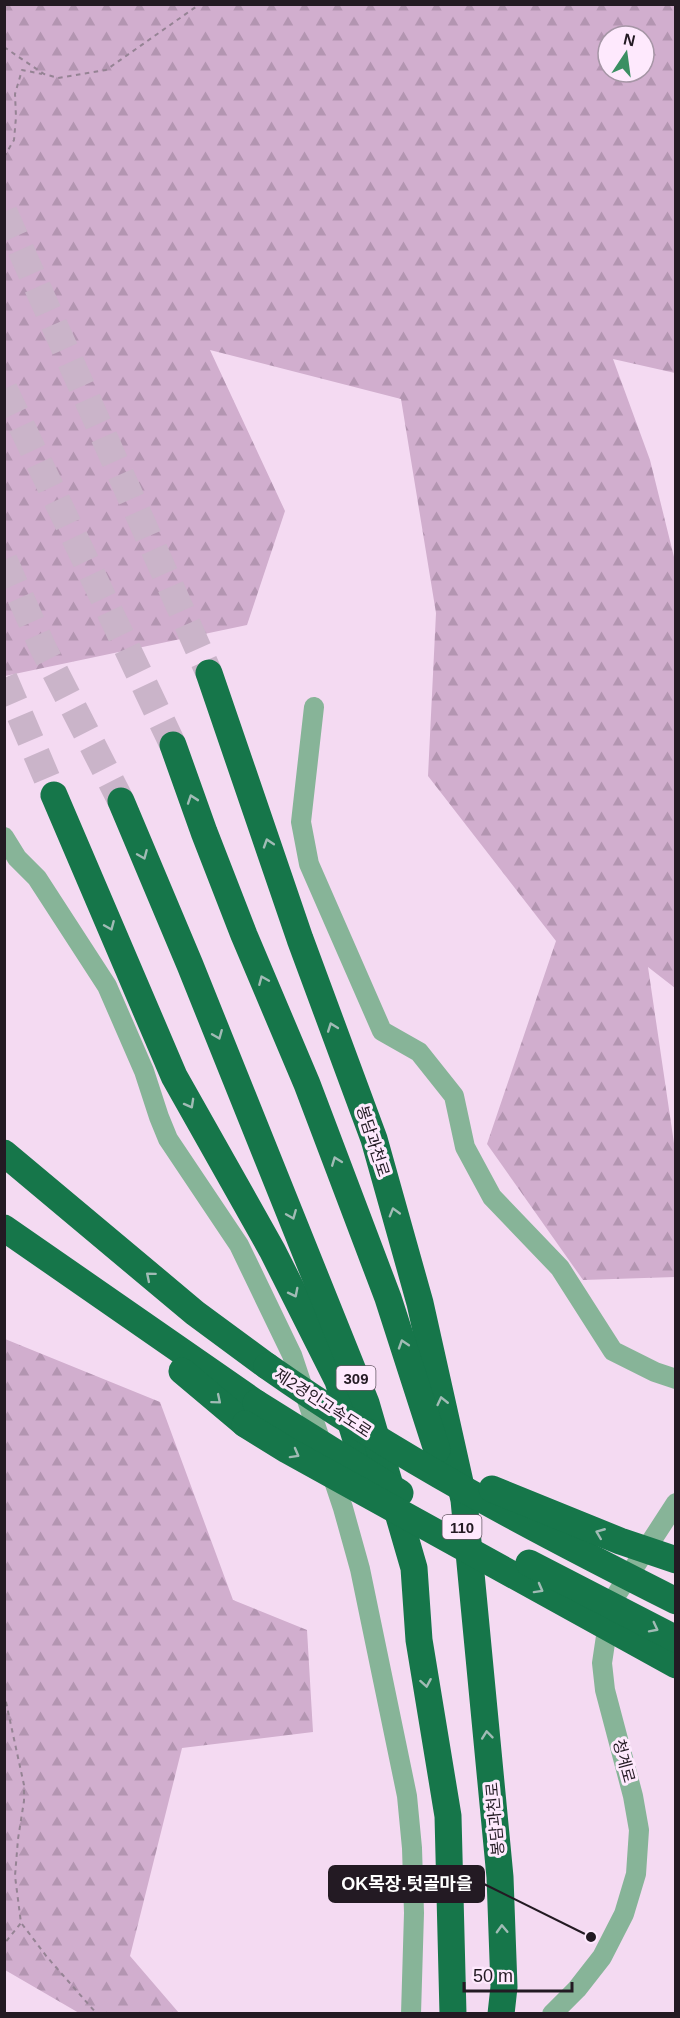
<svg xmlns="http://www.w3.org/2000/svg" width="680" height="2018" font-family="Arial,'Noto Sans KR',sans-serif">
	<defs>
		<pattern id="forest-firs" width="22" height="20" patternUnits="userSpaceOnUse" patternTransform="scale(1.5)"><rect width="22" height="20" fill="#d1aece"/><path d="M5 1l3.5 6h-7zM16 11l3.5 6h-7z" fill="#b395b1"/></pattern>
	</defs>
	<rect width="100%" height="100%" fill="#f4daf2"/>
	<g fill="url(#forest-firs)" fill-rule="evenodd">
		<path d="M4,5H675V373L613,359L650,460L675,561V988L648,967L675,1150V1277L583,1280L487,1144L556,941L428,776L436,613L401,399L210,350L285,511L247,625L5,676ZM608,36H644V72H608Z"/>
		<polygon points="5,1339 160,1402 233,1600 307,1630 313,1732 182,1748 130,1956 179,2013 79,2013 5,1970"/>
	</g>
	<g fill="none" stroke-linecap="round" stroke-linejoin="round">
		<g stroke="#cab4c9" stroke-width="27" stroke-dasharray="27 14" stroke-linecap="butt">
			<polyline points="4,212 209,673"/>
			<polyline points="4,389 173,745"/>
			<polyline points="4,560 43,648 121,801"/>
			<polyline points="4,678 54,795"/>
		</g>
		<g stroke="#958394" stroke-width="2" stroke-dasharray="4.5 4.5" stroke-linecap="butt">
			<polyline points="4,47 44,74 58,78 106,70 200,4"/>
			<polyline points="4,157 14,140 16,117 15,94 22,70 42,74"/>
			<polyline points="4,1693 24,1785 24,1801 18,1839 15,1876 21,1923 4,1944"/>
			<polyline points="22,1924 47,1957 97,2014"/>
		</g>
		<g stroke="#87b498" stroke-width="20">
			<polyline points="314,707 301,822 309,864 382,1031 419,1052 454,1096 465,1147 492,1197 560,1268 613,1351 655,1372 676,1379"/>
			<polyline points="4,837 17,858 37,878 107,986 144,1071 159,1117 168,1139 239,1245 292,1355 343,1508 360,1569 407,1796 412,1848 414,1913 411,2014"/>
			<polyline points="552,2014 577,1989 602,1957 624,1914 636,1874 639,1830 633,1796 605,1690 602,1663 611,1603 676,1503"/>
		</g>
		<g stroke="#16764a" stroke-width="27">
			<polyline points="209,673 300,939 374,1139 420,1303 464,1500 500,1877 504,1987 501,2014"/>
			<polyline points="173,745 204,832 244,935 307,1084 388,1298 437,1450"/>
			<polyline points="54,795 174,1076 272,1250 338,1381 370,1485"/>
			<polyline points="121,801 190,965 366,1403 414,1568 419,1640 448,1816 453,2014"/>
			<polyline points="4,1153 195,1313 267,1366"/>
			<polyline points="4,1228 256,1403"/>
			<polyline points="182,1371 245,1424"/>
		</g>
		<g stroke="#16764a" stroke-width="27">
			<path d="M267,1366C396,1457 535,1530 676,1601"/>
			<polyline points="256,1403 400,1493"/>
			<polyline points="245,1424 287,1450 676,1665"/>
			<polyline points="492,1489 620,1541 676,1560"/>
			<polyline points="529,1563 676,1639"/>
		</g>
	</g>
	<defs><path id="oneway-chevron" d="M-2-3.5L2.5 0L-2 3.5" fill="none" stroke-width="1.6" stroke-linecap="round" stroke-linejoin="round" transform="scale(1.5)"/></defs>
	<g stroke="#a1bbb5">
		<use href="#oneway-chevron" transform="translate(192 799) rotate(-109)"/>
		<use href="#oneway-chevron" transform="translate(268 843) rotate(-108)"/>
		<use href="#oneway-chevron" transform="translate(143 855) rotate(67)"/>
		<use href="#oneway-chevron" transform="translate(110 926) rotate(67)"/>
		<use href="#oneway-chevron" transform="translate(263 980) rotate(-113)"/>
		<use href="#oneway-chevron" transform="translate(332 1027) rotate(-110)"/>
		<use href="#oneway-chevron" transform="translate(218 1035) rotate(68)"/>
		<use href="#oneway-chevron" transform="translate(190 1104) rotate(61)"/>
		<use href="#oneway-chevron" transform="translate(336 1161) rotate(-111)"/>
		<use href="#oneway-chevron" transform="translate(394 1212) rotate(-106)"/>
		<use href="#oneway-chevron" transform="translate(292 1215) rotate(68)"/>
		<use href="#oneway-chevron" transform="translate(150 1276) rotate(-140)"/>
		<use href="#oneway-chevron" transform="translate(294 1293) rotate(63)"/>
		<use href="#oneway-chevron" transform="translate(403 1344) rotate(-108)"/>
		<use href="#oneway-chevron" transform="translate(217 1400) rotate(40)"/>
		<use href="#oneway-chevron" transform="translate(442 1401) rotate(-103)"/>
		<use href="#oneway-chevron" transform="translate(295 1454) rotate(29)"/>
		<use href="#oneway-chevron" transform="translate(600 1533) rotate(-158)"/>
		<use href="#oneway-chevron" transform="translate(539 1589) rotate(29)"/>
		<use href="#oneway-chevron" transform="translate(654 1628) rotate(27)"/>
		<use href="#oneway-chevron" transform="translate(426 1683) rotate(80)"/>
		<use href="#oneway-chevron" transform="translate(487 1735) rotate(-96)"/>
		<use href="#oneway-chevron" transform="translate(502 1929) rotate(-92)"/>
	</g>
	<g text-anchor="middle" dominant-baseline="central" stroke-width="6" stroke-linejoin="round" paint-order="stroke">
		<g fill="#fee9fd" stroke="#655864" stroke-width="1.5">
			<rect x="336.5" y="1366" width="39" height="24" rx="4.5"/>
			<rect x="442.5" y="1515" width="39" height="24" rx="4.5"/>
		</g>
		<g font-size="15" font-weight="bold" fill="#231a23">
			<text x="356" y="1378">309</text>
			<text x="462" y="1527">110</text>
		</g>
		<g font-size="16" fill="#231a23" stroke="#fee9fd">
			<text transform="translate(373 1141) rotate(72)">봉담과천로</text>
			<text transform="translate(323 1403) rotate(33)">제2경인고속도로</text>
			<text transform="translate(624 1761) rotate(75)">청계로</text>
			<text transform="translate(495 1819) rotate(-95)">봉담과천로</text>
		</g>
	</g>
	<path fill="none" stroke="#231a23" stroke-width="2" d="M591 1937L484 1884"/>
	<circle fill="#231a23" stroke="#fee9fd" stroke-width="2" cx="591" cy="1937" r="6"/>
	<rect fill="#231a23" stroke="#231a23" stroke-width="2" x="329" y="1866" width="155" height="36" rx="6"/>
	<g font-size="18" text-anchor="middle" font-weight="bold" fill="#fff">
		<text x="407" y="1890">OK목장.텃골마을</text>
	</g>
	<rect width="680" height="2018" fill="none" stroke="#231a23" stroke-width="12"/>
	<g transform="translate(626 54) rotate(13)"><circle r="28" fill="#fee9fd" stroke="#a696a6" stroke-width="1.5"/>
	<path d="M0-4.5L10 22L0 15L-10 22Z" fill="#3a8f62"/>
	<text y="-9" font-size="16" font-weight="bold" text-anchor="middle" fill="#231a23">N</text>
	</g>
	<path d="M464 1982v9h108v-9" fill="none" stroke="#231a23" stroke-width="3"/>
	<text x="473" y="1982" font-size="18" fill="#231a23" stroke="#fee9fd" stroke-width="4.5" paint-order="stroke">50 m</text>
</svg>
